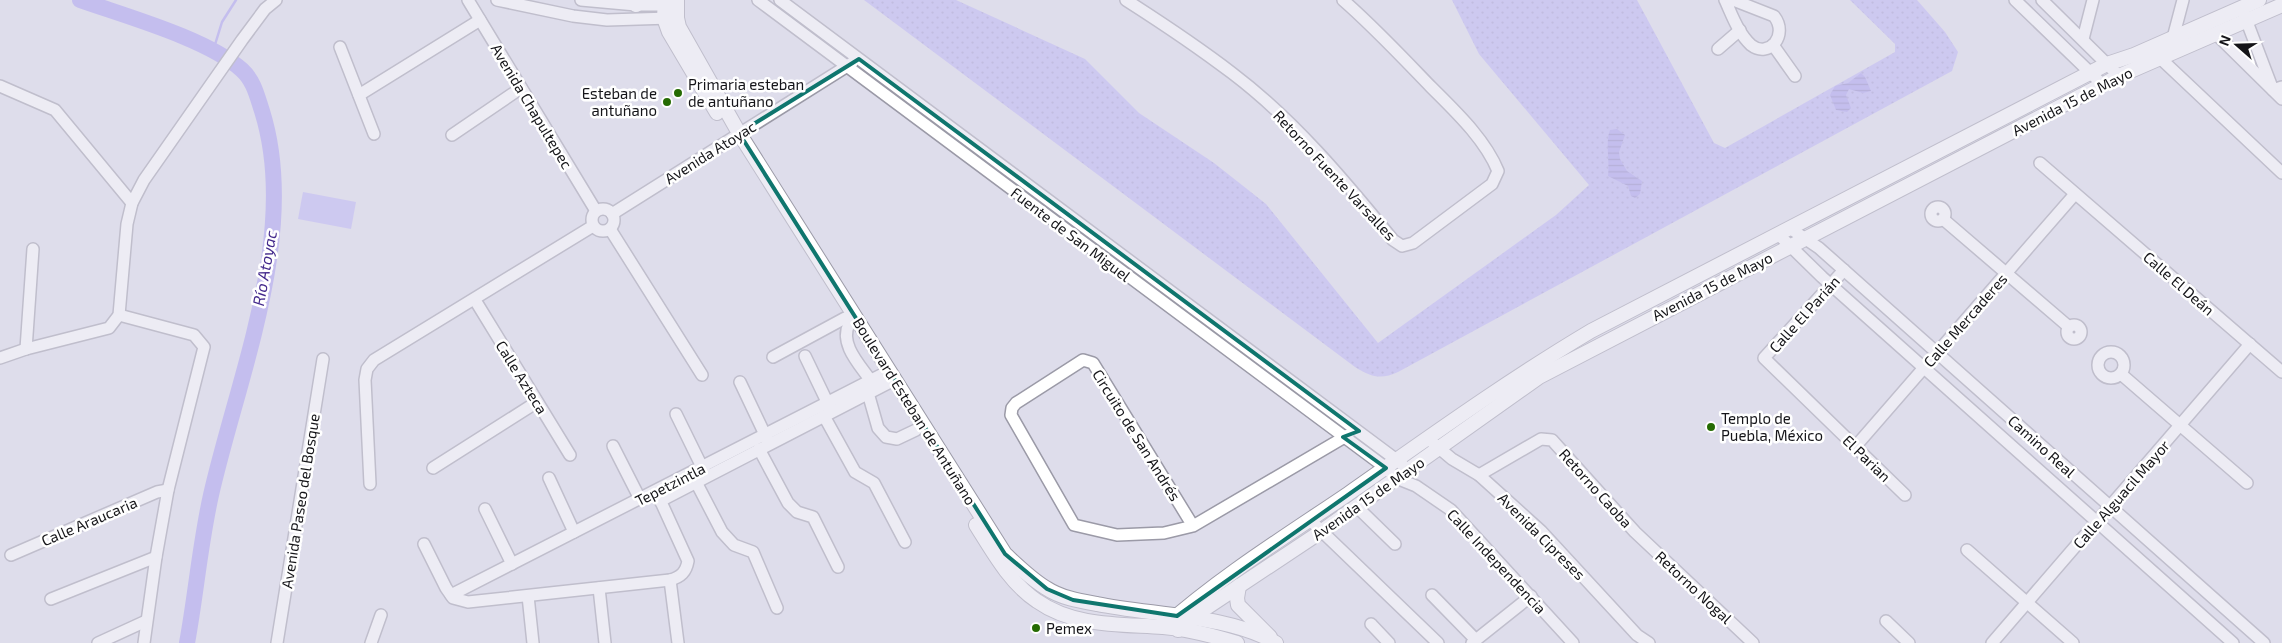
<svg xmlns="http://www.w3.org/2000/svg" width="2282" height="643" font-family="'Exo 2',sans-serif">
	<defs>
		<pattern id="grass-dots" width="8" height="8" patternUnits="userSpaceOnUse" patternTransform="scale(1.25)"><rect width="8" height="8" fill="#b9b1f7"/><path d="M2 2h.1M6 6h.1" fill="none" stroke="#9e97d3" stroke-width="1.8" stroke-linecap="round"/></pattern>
		<pattern id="water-rules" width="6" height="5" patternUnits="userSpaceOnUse" patternTransform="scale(1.25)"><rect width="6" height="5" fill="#a59af1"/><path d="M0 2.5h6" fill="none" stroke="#857cc2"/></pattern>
	</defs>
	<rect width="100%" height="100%" fill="#deddeb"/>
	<path fill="url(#grass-dots)" d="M864,0H956L1085,59L1139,113L1214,163L1266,204L1378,343L1556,215L1589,185L1479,54L1452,0H1637L1714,143L1725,148L1895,52V44L1850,0H1917L1945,32L1958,52L1952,71L1398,372C1381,380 1371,377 1355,367Z"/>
	<polygon fill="#b9b1f7" points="303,192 356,202 351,229 298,219"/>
	<g fill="url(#water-rules)">
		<polygon points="1861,73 1865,77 1871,91 1863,93 1849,89 1846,95 1851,108 1847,112 1836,110 1830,95 1835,86 1848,83"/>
		<path d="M1617,129L1625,135L1619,152L1620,159L1627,171L1642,181L1640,194L1635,198L1631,196L1628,186L1608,176C1610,161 1605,142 1610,130Z"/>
	</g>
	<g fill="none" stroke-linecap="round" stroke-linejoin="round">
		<polyline stroke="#a59af1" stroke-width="2.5" points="213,51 222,22 236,0"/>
		<path stroke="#a59af1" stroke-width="16" d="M80,0C125,16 208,39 242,70C254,81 257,96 262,111C300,232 238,376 211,495C200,544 196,594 187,643"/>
		<g stroke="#9b9aa7" stroke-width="14">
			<g id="minor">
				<polyline points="468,0 596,211"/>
				<polyline points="497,0 573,16 607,20 670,18"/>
				<polyline points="581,0 636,5 672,5"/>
				<polyline points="758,0 1386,468 1396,478 1416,486 1451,510 1573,643"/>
				<polyline points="780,0 1402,464"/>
				<path d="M1126,0C1162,23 1198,47 1232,73C1294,120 1344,180 1393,240L1402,246L1413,243L1492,184L1498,171C1485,139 1455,111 1431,87C1402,57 1374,27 1343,0"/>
				<path d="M1725,0C1732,15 1738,33 1751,45C1769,59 1789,35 1774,16L1733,0"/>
				<polyline points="2015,0 2102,84"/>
				<polyline points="2042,0 2119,76"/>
				<polyline points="2244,14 2273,90 2282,87"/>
				<polyline points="2216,34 2282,99"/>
				<polyline points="2173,38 2183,0"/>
				<polyline points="2083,39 2093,0"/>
				<polyline points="1773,45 1795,76"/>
				<polyline points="340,47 374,134"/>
				<polyline points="1718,49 1740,30"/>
				<polyline points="2160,58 2282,173"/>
				<polyline points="0,86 55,110 132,203"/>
				<polyline points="359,95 480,20"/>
				<polyline points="452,135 521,88"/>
				<polyline points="2040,163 2282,372"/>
				<circle cx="1938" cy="214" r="7"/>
				<circle cx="603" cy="220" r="11"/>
				<polyline points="612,214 852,63"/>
				<polyline points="1943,219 2069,327"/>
				<polyline points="610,229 702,375"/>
				<polyline points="1791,229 1819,248 2264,643"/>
				<polyline points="1779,235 1822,277 2233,643"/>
				<polyline points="1844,270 1764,358 1905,495"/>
				<polyline points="475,300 570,455"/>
				<polyline points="119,315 194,335 204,347 168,490 156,557 144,643"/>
				<path d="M849,324C839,344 860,365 871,381"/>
				<circle cx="2074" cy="332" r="7"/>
				<polyline points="26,349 33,249"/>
				<circle cx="2111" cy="365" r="13"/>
				<polyline points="805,356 831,410"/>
				<polyline points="773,357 845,318"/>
				<polyline points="0,358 26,349 109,328 119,315 127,224 132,203 144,180 242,40 265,9 276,0"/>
				<polyline points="2121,374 2247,483"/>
				<polyline points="740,382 768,441"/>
				<polyline points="868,393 878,428 886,437 897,439 916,430"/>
				<polyline points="676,414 705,473"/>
				<polyline points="824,416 855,472 874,483 905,542"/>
				<polyline points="1433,443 1452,459 1479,475 1541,531 1637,635 1649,643"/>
				<polyline points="613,446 640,499"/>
				<polyline points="1855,447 2075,194"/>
				<polyline points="759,449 788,503 797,512 813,517 838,567"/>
				<polyline points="433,468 537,402"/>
				<polyline points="1479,475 1541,439 1552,440 1635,532 1753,643"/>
				<polyline points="549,478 574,532"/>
				<polyline points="696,482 722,532 734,545 753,552 777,608"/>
				<polyline points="370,484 365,380 367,369 374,360 593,226"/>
				<polyline points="660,501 894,380"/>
				<polyline points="1356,506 1395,544"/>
				<polyline points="485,509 512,564"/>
				<polyline points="1310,520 1438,643"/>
				<polyline points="1193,526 1093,363 1083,360 1016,403 1012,408 1011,415 1074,525 1117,535 1164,533 1193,526 1348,435"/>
				<path d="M424,544L446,588L453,598L468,602L670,580C681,577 686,572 688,561L656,491"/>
				<polyline points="1967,550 2073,643"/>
				<polyline points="11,555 157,492 168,490"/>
				<polyline points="670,580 678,643"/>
				<polyline points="599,588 605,643"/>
				<polyline points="451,595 889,371"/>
				<polyline points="1432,595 1476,640"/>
				<polyline points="528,596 533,643"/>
				<polyline points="51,599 156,557"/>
				<polyline points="1886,621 1909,643"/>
				<polyline points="1371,624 1389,643"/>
				<polyline points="98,643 146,621"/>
				<polyline points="277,643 323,359"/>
				<polyline points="371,643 381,615"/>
				<polyline points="1472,643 1531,596"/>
				<polyline points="1992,643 2250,344"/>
			</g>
		</g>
		<g stroke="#9b9aa7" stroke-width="16">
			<g id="major">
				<polyline points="665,0 664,18 669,32 717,113"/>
				<path d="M677,0V18L679,27L739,133L1005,554C1018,566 1031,579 1046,588C1061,598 1080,601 1097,604C1149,615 1230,615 1276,643"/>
				<polyline points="636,5 643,0"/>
				<path d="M976,525C993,552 1010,583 1037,601C1074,627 1120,624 1163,627C1187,629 1214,636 1237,643"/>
				<polyline points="1239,586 1237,598 1238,605 1270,637"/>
				<path d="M1164,627C1220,577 1286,536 1348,494C1428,438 1507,381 1591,331L2107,64L2134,55L2259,0"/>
				<polyline points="1178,630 1191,618 1322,531 1539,377 2119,76 2282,5"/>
			</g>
		</g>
		<use href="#minor" stroke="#fff" stroke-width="11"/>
		<use href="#major" stroke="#fff" stroke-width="14"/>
	</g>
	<path d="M0 0H2282V643H0ZM859,59L1359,431L1343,437L1386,468L1177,616L1073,600L1047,589L1005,554L739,133Z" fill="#deddeb" fill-opacity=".55" fill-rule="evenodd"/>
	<path fill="none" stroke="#0f766e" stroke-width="4" stroke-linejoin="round" d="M859,59L1359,431L1343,437L1386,468L1177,616L1073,600L1047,589L1005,554L739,133Z"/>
	<g fill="#256b03" stroke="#fff" stroke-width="2">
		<circle cx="678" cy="93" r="5"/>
		<circle cx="667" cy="102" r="5"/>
		<circle cx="1711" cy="427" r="5"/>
		<circle cx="1036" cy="628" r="5"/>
	</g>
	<g text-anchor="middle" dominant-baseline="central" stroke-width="5" stroke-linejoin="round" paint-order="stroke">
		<g font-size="15" fill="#151519" stroke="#fff" text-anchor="start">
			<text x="688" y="84">Primaria esteban<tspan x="688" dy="17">de antuñano</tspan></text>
			<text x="657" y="93" text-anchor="end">Esteban de<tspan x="657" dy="17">antuñano</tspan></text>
			<text x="1721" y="418">Templo de<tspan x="1721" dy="17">Puebla, México</tspan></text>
			<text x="1046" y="628">Pemex</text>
		</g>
		<g font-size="15" fill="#151519" stroke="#fff">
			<text transform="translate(2072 101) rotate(-27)">Avenida 15 de Mayo</text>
			<text transform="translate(532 106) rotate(59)">Avenida Chapultepec</text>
			<text transform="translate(710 152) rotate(-32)">Avenida Atoyac</text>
			<text transform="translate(1335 175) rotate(47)">Retorno Fuente Varsalles</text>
			<text transform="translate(1071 234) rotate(37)">Fuente de San Miguel</text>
			<text transform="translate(2179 283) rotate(41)">Calle El Deán</text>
			<text transform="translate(1712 286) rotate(-27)">Avenida 15 de Mayo</text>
			<text transform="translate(1804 314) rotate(-48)">Calle El Parián</text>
			<text transform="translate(1965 320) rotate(-49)">Calle Mercaderes</text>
			<text transform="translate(522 377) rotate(58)">Calle Azteca</text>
			<text transform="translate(915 411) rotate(58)">Boulevard Esteban de Antuñano</text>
			<text transform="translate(1137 435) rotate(58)">Circuito de San Andrés</text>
			<text transform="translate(2042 446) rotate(42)">Camino Real</text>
			<text transform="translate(1867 458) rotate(44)">El Parian</text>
			<text transform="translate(670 484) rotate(-27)">Tepetzintla</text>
			<text transform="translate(1596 488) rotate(48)">Retorno Caoba</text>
			<text transform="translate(2121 494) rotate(-49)">Calle Alguacil Mayor</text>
			<text transform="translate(1368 498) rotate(-35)">Avenida 15 de Mayo</text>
			<text transform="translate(300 501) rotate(-81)">Avenida Paseo del Bosque</text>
			<text transform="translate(89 521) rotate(-23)">Calle Araucaria</text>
			<text transform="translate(1542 536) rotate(45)">Avenida Cipreses</text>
			<text transform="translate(1497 561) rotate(47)">Calle Independencia</text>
			<text transform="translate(1694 587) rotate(43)">Retorno Nogal</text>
		</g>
		<g font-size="16" font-style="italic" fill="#43298c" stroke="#fff">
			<text transform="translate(264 268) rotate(-80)">Río Atoyac</text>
		</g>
	</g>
	<g transform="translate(2237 45) rotate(290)" stroke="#ffffff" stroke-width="4" paint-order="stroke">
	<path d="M0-4L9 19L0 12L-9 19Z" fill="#151519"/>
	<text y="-8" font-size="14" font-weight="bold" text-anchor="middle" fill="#151519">N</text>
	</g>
</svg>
